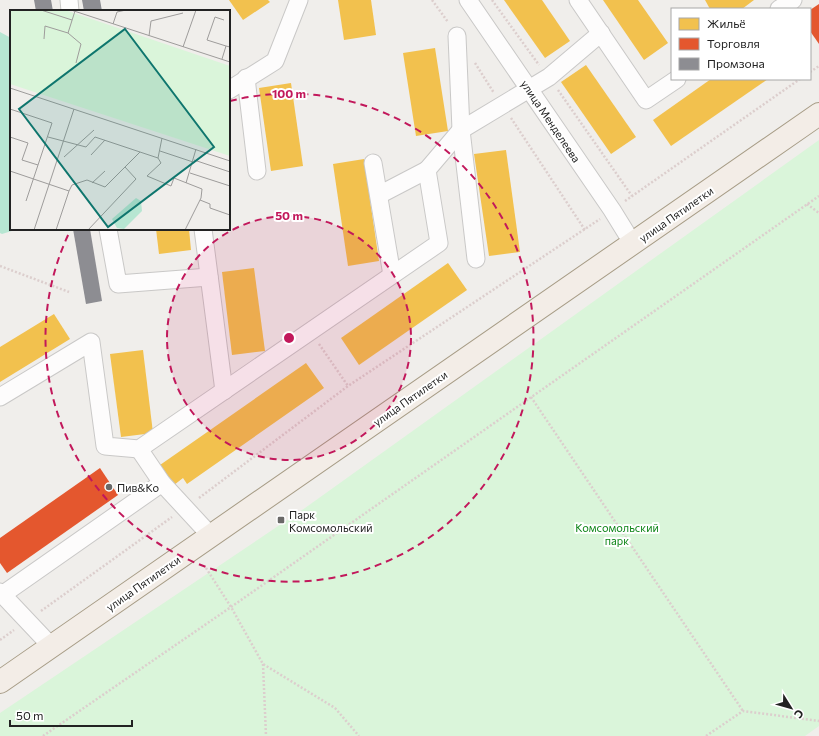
<svg xmlns="http://www.w3.org/2000/svg" width="819" height="736" font-family="Commissioner,sans-serif">
	<rect width="100%" height="100%" fill="#f0eeeb"/>
	<polygon fill="#daf5da" points="819,140 819,726 805,736 0,736 0,713 305,508"/>
	<polygon fill="#b7e6d2" points="0,32 11,38 11,229 18,229 2,234 0,233"/>
	<g fill="#f2c14e">
		<polygon points="229,0 268,0 270,2 243,20"/>
		<polygon points="338,0 371,0 376,35 344,40"/>
		<polygon points="504,0 542,0 570,41 545,58"/>
		<polygon points="603,0 638,0 668,43 644,60"/>
		<polygon points="705,0 754,0 742,9 710,9"/>
		<polygon points="435,48 448,131 416,136 403,53"/>
		<polygon points="586,65 636,137 611,154 561,82"/>
		<polygon points="711,79 768,79 671,146 653,120"/>
		<polygon points="291,83 303,166 271,171 259,88"/>
		<polygon points="506,150 520,252 489,256 474,154"/>
		<polygon points="364,159 379,261 348,266 333,164"/>
		<polygon points="156,229 189,229 191,250 159,254"/>
		<polygon points="448,263 467,290 359,365 341,338"/>
		<polygon points="254,268 265,351 232,355 222,272"/>
		<polygon points="54,314 70,339 0,382 0,347"/>
		<polygon points="143,350 153,433 121,437 110,354"/>
		<polygon points="306,363 324,388 187,484 183,478 174,485 160,465"/>
	</g>
	<g fill="#e4572e">
		<polygon points="819,4 819,44 810,31 810,10"/>
		<polygon points="100,468 118,495 7,573 0,563 0,538"/>
	</g>
	<g fill="#8d8d92">
		<polygon points="34,0 51,0 53,11 36,11"/>
		<polygon points="82,0 100,0 102,11 84,11"/>
		<polygon points="73,229 90,229 102,301 86,304"/>
	</g>
	<g fill="none" stroke-linecap="round" stroke-linejoin="round">
		<g stroke="#c9c8c7" stroke-width="19">
			<g id="minor">
				<polyline points="69,0 70,11"/>
				<polyline points="468,0 612,210 633,244"/>
				<polyline points="578,0 646,100 677,79"/>
				<polyline points="779,9 793,0"/>
				<polyline points="457,36 461,130 476,259"/>
				<polyline points="246,78 257,171"/>
				<polyline points="229,90 275,61 299,0"/>
				<polyline points="373,163 392,275"/>
				<polyline points="379,195 427,170"/>
				<polyline points="108,229 118,284 209,277"/>
				<polyline points="203,229 224,391"/>
				<polyline points="0,397 91,342 105,446 139,449 439,243 427,170 461,130 549,77 601,33"/>
				<polyline points="139,449 162,483 211,536"/>
				<polyline points="0,592 52,647"/>
				<polyline points="2,595 162,483"/>
			</g>
		</g>
		<g stroke="#a79c86" stroke-width="24">
			<polyline id="major" points="0,682 819,114"/>
		</g>
		<g stroke="#dccecd" stroke-width="2.5" stroke-dasharray="2 2" stroke-linecap="butt">
			<polyline points="432,0 448,22"/>
			<polyline points="492,0 539,65"/>
			<polyline points="475,63 494,93"/>
			<polyline points="810,72 819,66"/>
			<polyline points="558,90 632,196"/>
			<polyline points="511,118 585,230"/>
			<polyline points="625,201 800,79"/>
			<polyline points="807,204 819,213"/>
			<polyline points="0,266 69,292"/>
			<polyline points="319,344 348,386"/>
			<polyline points="531,397 743,711"/>
			<polyline points="199,498 348,386 600,219"/>
			<polyline points="206,568 231,607 263,664 335,708 359,736"/>
			<polyline points="41,611 172,517"/>
			<polyline points="0,640 14,630"/>
			<polyline points="263,664 266,736"/>
			<polyline points="43,736 231,607 819,196"/>
			<polyline points="706,736 743,711 819,721"/>
		</g>
		<use href="#minor" stroke="#fdfcfc" stroke-width="17"/>
		<use href="#major" stroke="#f3ede7" stroke-width="22"/>
	</g>
	<circle cx="289" cy="338" r="122" fill="#c2185b" fill-opacity=".12"/>
	<g fill="none" stroke="#c2185b" stroke-width="2" stroke-dasharray="7 5">
		<circle cx="289" cy="338" r="122"/>
		<path d="M230 101A244 244 0 1 1 71 229"/>
	</g>
	<g fill="#6a6968" stroke="#fff" stroke-width="1.5">
		<circle cx="109" cy="487" r="4"/>
		<rect x="277" y="516" width="8" height="8" rx="2"/>
	</g>
	<g text-anchor="middle" dominant-baseline="central" stroke-width="4" stroke-linejoin="round" paint-order="stroke">
		<g font-size="11" fill="#222" stroke="#fff">
			<text transform="translate(551 121) rotate(56)">улица Менделеева</text>
			<text transform="translate(676 214) rotate(-35)">улица Пятилетки</text>
			<text transform="translate(410 398) rotate(-35)">улица Пятилетки</text>
			<text transform="translate(143 583) rotate(-35)">улица Пятилетки</text>
		</g>
		<g font-size="11" fill="#222" stroke="#fff" text-anchor="start">
			<text x="117" y="487">Пив&amp;Ко</text>
			<text x="289" y="514">Парк<tspan x="289" dy="13">Комсомольский</tspan></text>
		</g>
		<g font-size="11" fill="#0c8416" stroke="#fff">
			<text x="617" y="527">Комсомольский<tspan x="617" dy="13">парк</tspan></text>
		</g>
	</g>
	<g transform="translate(10 10)">
		<rect width="220" height="220" fill="#f0eeeb"/>
		<path d="M0,0H55L220,56V146L0,74Z" fill="#daf5da"/>
		<path d="M126,188L131,191L132,201L114,219L107,218L102,209Z" fill="#b7e6d2"/>
		<path fill="none" stroke="#9e9c9b" stroke-width="1" d="M31,0L62,10M61,0L220,52M214,10L205,7L197,30L216,36M103,14L107,2L116,0M58,23L65,1M139,26L141,11L173,3M34,29L35,16L58,23L71,34L66,53M173,37L186,0M212,49L216,36L220,37M0,78L220,151M0,99L42,113L16,191M0,127L18,133L12,150L28,155M38,127L76,137L85,127L148,148L151,153L137,166L161,176L164,168L192,179L191,188L175,220M150,141L183,152M81,145L95,130M54,147L84,120M148,148L152,128M184,150L220,162M0,161L59,181L46,220M180,163L220,176M82,173L95,161M176,173L186,139M59,181L62,175L77,170L95,177L130,142M190,190L200,194V198L220,205M24,220L64,99M78,220L126,169L115,157"/>
		<path fill="#0f766e" fill-opacity="0.15" stroke="#0f766e" stroke-width="2" d="M115,19L204,137L98,217L9,99Z"/>
		<rect width="220" height="220" fill="none" stroke="#222" stroke-width="2"/>
	</g>
	<circle cx="289" cy="338" r="6" fill="#c2185b" stroke="#fff" stroke-width="2"/>
	<g font-size="12" text-anchor="middle" font-weight="bold" fill="#c2185b" stroke="#fff" stroke-width="4" stroke-linejoin="round" paint-order="stroke">
		<text x="289" y="98">100 m</text>
		<text x="289" y="220">50 m</text>
	</g>
	<rect x="671" y="8" width="140" height="72" fill="#ffffff" stroke="#a7a7a7"/>
	<rect x="679" y="18" width="20" height="12" fill="#f2c14e" stroke="#a7a7a7"/>
	<text x="707" y="28" font-size="12" fill="#222222">Жильё</text>
	<rect x="679" y="38" width="20" height="12" fill="#e4572e" stroke="#a7a7a7"/>
	<text x="707" y="48" font-size="12" fill="#222222">Торговля</text>
	<rect x="679" y="58" width="20" height="12" fill="#8d8d92" stroke="#a7a7a7"/>
	<text x="707" y="68" font-size="12" fill="#222222">Промзона</text>
	<g transform="translate(791 708) rotate(127)" stroke="#ffffff" stroke-width="3" paint-order="stroke">
	<path d="M0-3L7 15L0 10L-7 15Z" fill="#222222"/>
	<text y="-6" font-size="11" font-weight="bold" text-anchor="middle" fill="#222222">С</text>
	</g>
	<path d="M10 720v6h122v-6" fill="none" stroke="#222222" stroke-width="2"/>
	<text x="16" y="720" font-size="12" fill="#222222" stroke="#ffffff" stroke-width="3" paint-order="stroke">50 m</text>
</svg>
